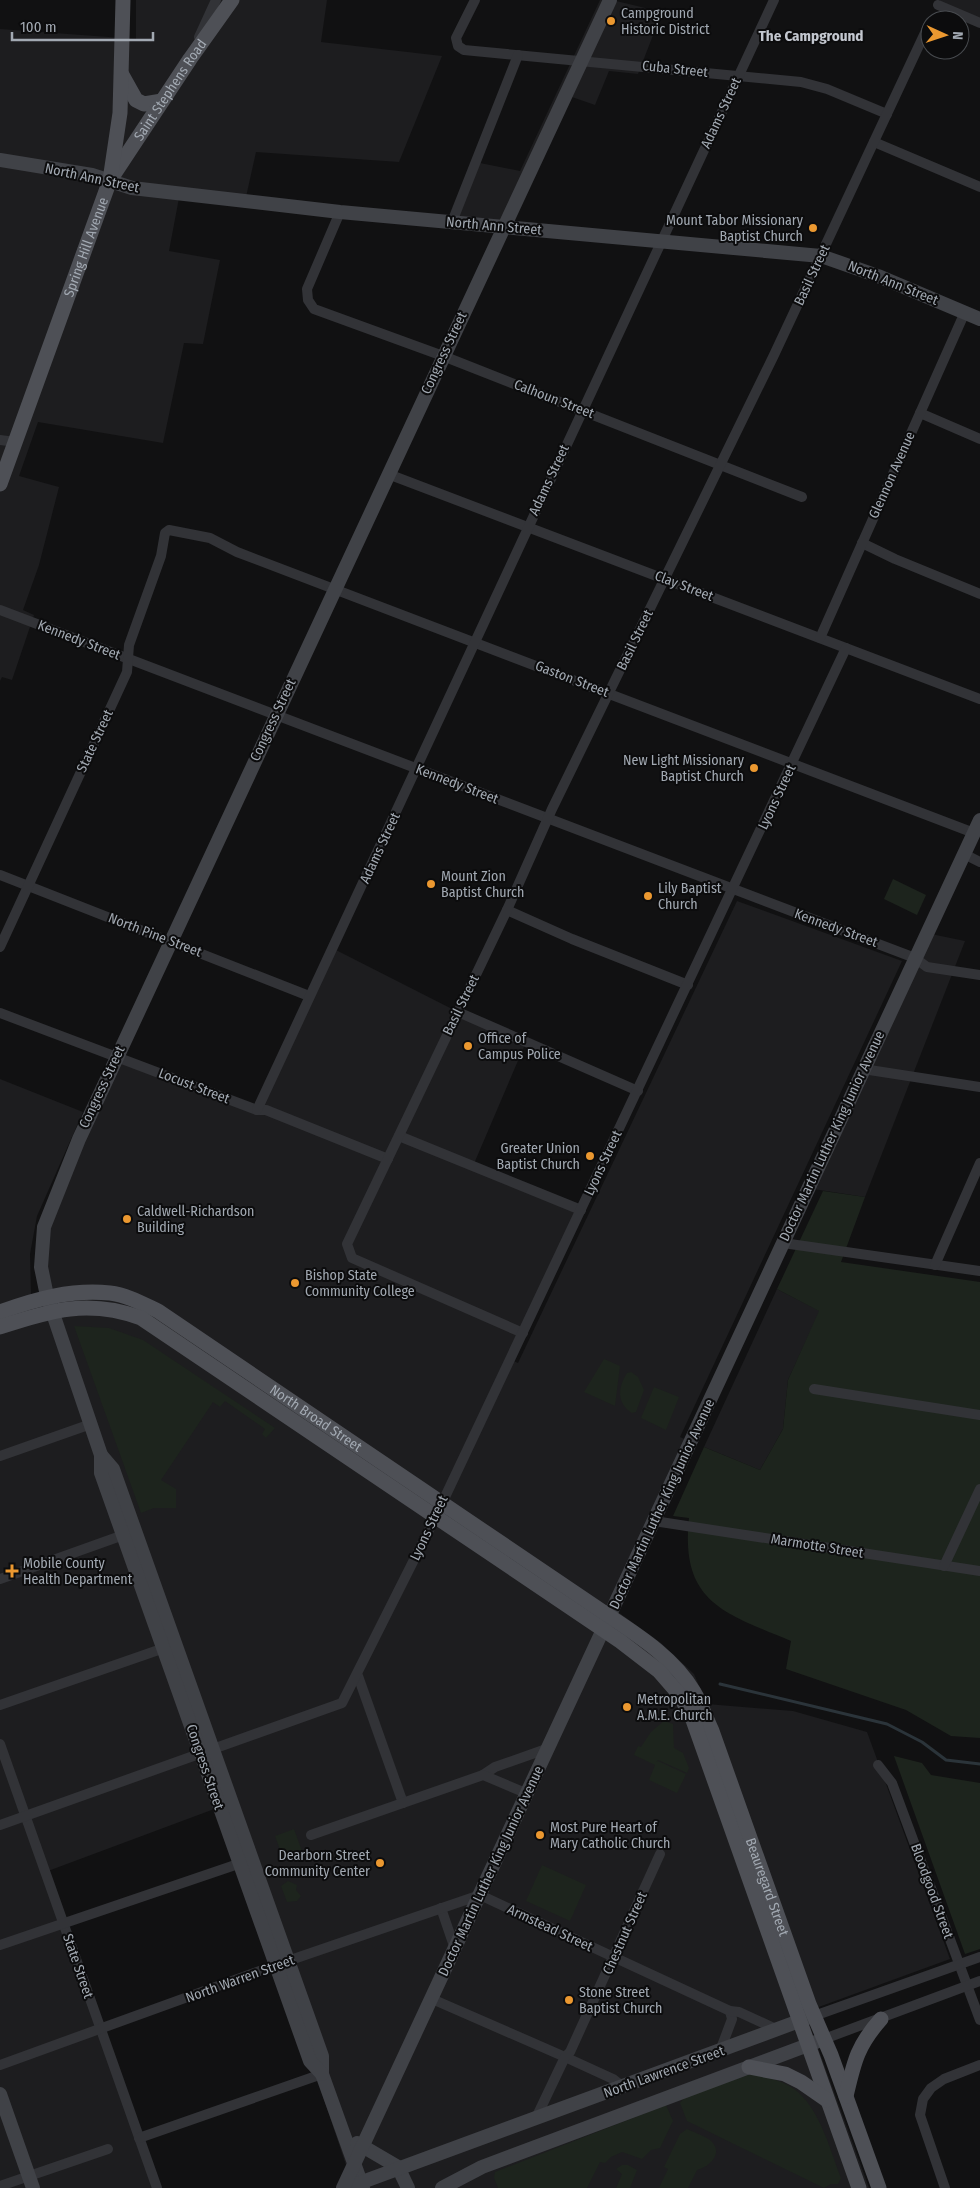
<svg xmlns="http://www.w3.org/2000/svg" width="980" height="2188" font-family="'Fira Sans Condensed',sans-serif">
	<rect width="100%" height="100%" fill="#111112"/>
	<g fill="#1d1d1f">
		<polygon points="136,0 327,0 321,42 442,56 399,162 256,152 244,206 179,198 169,251 220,260 203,344 184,343 163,443 38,422 19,476 59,487 39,565 23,610 34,615 12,680 2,677 0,681 0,29 136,39"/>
		<polygon points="600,0 612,0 662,12 638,74 609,71 595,105 569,96 511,225 457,219 480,163 520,171"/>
		<polygon points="940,0 980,0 980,23 938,5"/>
		<polygon points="737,901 902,961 680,1437 691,1442 614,1609 661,1643 694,1674 707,1704 793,1711 867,1732 950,1959 805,2012 869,2188 339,2188 347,2168 225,1805 48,1871 160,2188 0,2188 0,1079 83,1112 37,1216 30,1254 31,1294 46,1292 41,1248 116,1056 257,1110 332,948 458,1012 526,1042 473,1166 581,1210 511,1360 518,1363"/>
		<polygon points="931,934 965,941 865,1197 813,1189"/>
		<polygon points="777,1289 820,1311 788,1380 783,1429 760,1470 704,1447"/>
	</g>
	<g fill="#1d241d">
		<polygon points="893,879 926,895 917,915 884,899"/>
		<path d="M823,1191L865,1197L841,1262L980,1282V1738L951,1736L906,1710L786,1669L791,1641C725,1613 680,1603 689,1518L673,1516L704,1447L760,1470L783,1429L788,1380L819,1311L777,1289Z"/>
		<polygon points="74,1326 109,1328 143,1340 275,1428 266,1438 262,1434 265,1429 225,1401 220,1407 213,1402 161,1480 176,1489 176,1508 154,1508 141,1513"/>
		<polygon points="604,1359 620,1366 615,1406 584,1392"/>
		<path d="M631,1372L638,1377L644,1390L636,1412L632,1413C616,1403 618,1387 627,1373Z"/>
		<polygon points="654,1387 679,1397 666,1430 641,1418"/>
		<polygon points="664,1721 673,1724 674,1748 683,1753 689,1768 687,1773 658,1760 656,1762 658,1761 686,1774 677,1793 649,1780 655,1765 634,1755 638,1746 641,1747 651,1732"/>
		<polygon points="894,1756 922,1763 931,1775 980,1783 980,1949 965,1954"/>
		<polygon points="294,1829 302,1851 283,1858 275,1836"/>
		<polygon points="542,1865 586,1885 570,1921 526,1901"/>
		<polygon points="288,1881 297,1885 296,1890 301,1896 297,1901 287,1902 281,1886"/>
		<path d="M750,2074C765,2077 782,2080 794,2089C820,2108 830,2150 841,2178L838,2184H831L824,2188L687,2121L680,2103L685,2097Z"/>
		<polygon points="666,2105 673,2121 660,2148 651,2150 642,2159 622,2152 611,2157 605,2163 600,2162 587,2188 498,2188 494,2178 495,2172"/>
		<path d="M687,2129C694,2132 704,2136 710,2140C725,2153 709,2167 697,2170L688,2188H659L668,2169L664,2167L680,2134Z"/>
		<polygon points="622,2165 628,2165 637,2170 630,2188 616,2188 622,2174 616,2169"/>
	</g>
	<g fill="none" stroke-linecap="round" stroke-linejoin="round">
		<polyline stroke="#2b343a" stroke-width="3" points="720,1684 887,1724 922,1742 946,1760 980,1764"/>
		<g stroke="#323337" stroke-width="10">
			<polyline points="475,0 456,38 458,46 464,50 801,82 827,89 887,114"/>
			<polyline points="938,5 980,23"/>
			<polyline points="199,37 216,0"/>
			<polyline points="874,142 980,187"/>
			<polyline points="340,212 307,289 308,300 314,309 443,356 802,497"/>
			<polyline points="452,222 518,55"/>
			<polyline points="920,413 980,439"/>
			<polyline points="0,440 15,442"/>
			<polyline points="388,474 980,699"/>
			<polyline points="862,543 895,559 980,594"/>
			<polyline points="0,610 915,958 927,967 980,975"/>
			<polyline points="820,638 965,312"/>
			<polyline points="964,854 980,862"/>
			<polyline points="0,875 309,996"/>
			<polyline points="507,910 572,939 688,985"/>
			<polyline points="0,947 127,672 129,645 161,556 165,533 169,530 210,538 237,552 974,833"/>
			<polyline points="458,1012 638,1091"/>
			<polyline points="0,1013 257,1110 266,1110 388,1159"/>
			<polyline points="863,1069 980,1087"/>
			<polyline points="257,1110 774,0"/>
			<polyline points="399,1136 581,1210"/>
			<polyline points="783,1243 980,1271"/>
			<polyline points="935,1265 980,1163"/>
			<polyline points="523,1333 352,1258 347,1244 507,910 552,809 774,355 930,22"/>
			<polyline points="814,1389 980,1415"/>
			<polyline points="0,1456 91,1424"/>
			<polyline points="654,1521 980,1571"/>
			<polyline points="944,1566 980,1489"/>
			<polyline points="0,1579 129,1533"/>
			<polyline points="358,1676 403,1803"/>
			<polyline points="0,1705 170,1646"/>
			<polyline points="0,1744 157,2188"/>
			<polyline points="878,1765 892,1783 980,2020"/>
			<polyline points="483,1775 495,1767 549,1748"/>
			<polyline points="0,1825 342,1703 436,1516 846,648"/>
			<polyline points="311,1835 483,1775 528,1794"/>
			<polyline points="441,1908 455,1949"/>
			<polyline points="0,1945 244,1862"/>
			<polyline points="432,1999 565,2057 613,2079 623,2087"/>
			<polyline points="814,2016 980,1957"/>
			<polyline points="824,2039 980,1981"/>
			<polyline points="720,2051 732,2019 730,2011"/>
			<polyline points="0,2065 276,1965 480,1895 730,2011 739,2012 776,2029"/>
			<polyline points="536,2118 565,2057 570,2052 660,1854"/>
			<polyline points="139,2138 322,2074"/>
			<polyline points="0,2186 108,2149"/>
			<polyline points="945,2188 920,2115 923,2099 931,2088 944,2079 980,2065"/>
		</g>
		<g stroke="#404247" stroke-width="14">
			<polyline points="0,160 92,175 132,188 340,212 821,256 878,276 980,319"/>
			<polyline points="101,1455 113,1469 322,2056 322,2074 363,2188"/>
			<polyline points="322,2074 310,2061 101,1473 101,1455 47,1296 41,1267 44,1227 79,1139 610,0"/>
			<polyline points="0,2094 33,2188"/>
			<polyline points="357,2143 398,2167 408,2188"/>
			<polyline points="354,2185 810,2017"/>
			<polyline points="343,2188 980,820"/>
			<polyline points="442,2188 482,2167 824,2039"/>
		</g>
		<g stroke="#4e5056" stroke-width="15">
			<polyline points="122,75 136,100 144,104 162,101"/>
			<path id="s1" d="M114,174L190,59L232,0"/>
			<path id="s2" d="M0,484L110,180L120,113L123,0"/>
			<path id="s3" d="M0,1312C36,1299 71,1289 110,1293C127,1295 143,1304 158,1311L594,1606C629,1630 672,1654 694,1692C701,1704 706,1718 712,1731L809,2004L831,2055L879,2188"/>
			<path d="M0,1327C51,1310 89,1299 141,1318L620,1641L659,1671L679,1694L693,1720L859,2188"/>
			<polyline points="749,2067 785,2074 801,2082 827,2100"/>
			<path d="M846,2096C854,2062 857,2046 881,2019"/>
		</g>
	</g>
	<g fill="#eb9830" stroke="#0c0c0d" stroke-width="2">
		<circle cx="611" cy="21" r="5"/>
		<circle cx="813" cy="228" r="5"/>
		<circle cx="754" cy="768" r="5"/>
		<circle cx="431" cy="884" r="5"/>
		<circle cx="648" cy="896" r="5"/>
		<circle cx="468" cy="1046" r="5"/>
		<circle cx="590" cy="1156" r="5"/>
		<circle cx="127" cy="1219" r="5"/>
		<circle cx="295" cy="1283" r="5"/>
		<path d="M9.5 1563.5h5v5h5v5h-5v5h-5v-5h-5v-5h5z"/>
		<circle cx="627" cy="1707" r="5"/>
		<circle cx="540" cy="1835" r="5"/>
		<circle cx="380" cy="1863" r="5"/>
		<circle cx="569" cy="2000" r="5"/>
	</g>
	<g text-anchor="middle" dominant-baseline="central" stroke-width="4" stroke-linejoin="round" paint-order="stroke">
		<g font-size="14" fill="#a2a9b2" stroke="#0c0c0d" text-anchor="start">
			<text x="621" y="13">Campground<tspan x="621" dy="16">Historic District</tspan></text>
			<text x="803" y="220" text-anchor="end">Mount Tabor Missionary<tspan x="803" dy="16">Baptist Church</tspan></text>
			<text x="744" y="760" text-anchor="end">New Light Missionary<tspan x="744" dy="16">Baptist Church</tspan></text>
			<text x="441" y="876">Mount Zion<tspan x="441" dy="16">Baptist Church</tspan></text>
			<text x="658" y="888">Lily Baptist<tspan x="658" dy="16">Church</tspan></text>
			<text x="478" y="1038">Office of<tspan x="478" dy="16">Campus Police</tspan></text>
			<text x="580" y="1148" text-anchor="end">Greater Union<tspan x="580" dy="16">Baptist Church</tspan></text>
			<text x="137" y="1211">Caldwell-Richardson<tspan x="137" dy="16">Building</tspan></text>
			<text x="305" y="1275">Bishop State<tspan x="305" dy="16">Community College</tspan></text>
			<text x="23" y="1563">Mobile County<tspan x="23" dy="16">Health Department</tspan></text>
			<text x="637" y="1699">Metropolitan<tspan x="637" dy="16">A.M.E. Church</tspan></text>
			<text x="550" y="1827">Most Pure Heart of<tspan x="550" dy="16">Mary Catholic Church</tspan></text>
			<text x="370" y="1855" text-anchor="end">Dearborn Street<tspan x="370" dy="16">Community Center</tspan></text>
			<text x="579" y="1992">Stone Street<tspan x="579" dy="16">Baptist Church</tspan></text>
		</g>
		<g font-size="14" fill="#a2a9b2" stroke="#0c0c0d">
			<text transform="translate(675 69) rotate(6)">Cuba Street</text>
			<text stroke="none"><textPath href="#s1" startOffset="101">Saint Stephens Road</textPath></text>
			<text transform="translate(721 113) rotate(-65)">Adams Street</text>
			<text transform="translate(92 178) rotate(12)">North Ann Street</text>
			<text transform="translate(494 226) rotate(5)">North Ann Street</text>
			<text stroke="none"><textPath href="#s2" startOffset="252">Spring Hill Avenue</textPath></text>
			<text transform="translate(812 275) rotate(-65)">Basil Street</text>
			<text transform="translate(893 283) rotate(22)">North Ann Street</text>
			<text transform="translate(444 353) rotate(-65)">Congress Street</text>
			<text transform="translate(554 399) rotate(21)">Calhoun Street</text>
			<text transform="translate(892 475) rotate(-66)">Glennon Avenue</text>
			<text transform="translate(549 480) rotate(-65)">Adams Street</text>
			<text transform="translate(684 586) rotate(21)">Clay Street</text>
			<text transform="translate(79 640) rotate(21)">Kennedy Street</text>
			<text transform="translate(635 640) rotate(-64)">Basil Street</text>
			<text transform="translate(572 679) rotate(21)">Gaston Street</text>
			<text transform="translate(273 720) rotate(-65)">Congress Street</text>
			<text transform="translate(95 741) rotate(-65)">State Street</text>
			<text transform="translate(457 784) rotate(21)">Kennedy Street</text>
			<text transform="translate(777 797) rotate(-65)">Lyons Street</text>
			<text transform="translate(380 848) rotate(-65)">Adams Street</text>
			<text transform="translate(836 928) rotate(20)">Kennedy Street</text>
			<text transform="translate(155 935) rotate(21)">North Pine Street</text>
			<text transform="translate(461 1005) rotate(-64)">Basil Street</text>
			<text transform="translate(194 1086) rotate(21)">Locust Street</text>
			<text transform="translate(102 1087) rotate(-65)">Congress Street</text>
			<text transform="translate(832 1136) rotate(-65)">Doctor Martin Luther King Junior Avenue</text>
			<text transform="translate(603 1163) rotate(-65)">Lyons Street</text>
			<text stroke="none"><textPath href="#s3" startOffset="355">North Broad Street</textPath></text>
			<text transform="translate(662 1504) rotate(-65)">Doctor Martin Luther King Junior Avenue</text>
			<text transform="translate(429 1528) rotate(-65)">Lyons Street</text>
			<text transform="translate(817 1546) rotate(9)">Marmotte Street</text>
			<text transform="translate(205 1767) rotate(71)">Congress Street</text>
			<text transform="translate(491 1871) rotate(-65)">Doctor Martin Luther King Junior Avenue</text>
			<text stroke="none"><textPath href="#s3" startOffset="1032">Beauregard Street</textPath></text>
			<text transform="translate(932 1891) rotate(70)">Bloodgood Street</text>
			<text transform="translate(550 1928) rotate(25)">Armstead Street</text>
			<text transform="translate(625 1933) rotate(-66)">Chestnut Street</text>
			<text transform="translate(78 1966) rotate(71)">State Street</text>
			<text transform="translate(240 1979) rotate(-20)">North Warren Street</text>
			<text transform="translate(664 2072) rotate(-20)">North Lawrence Street</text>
		</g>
		<g font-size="15" font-weight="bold" fill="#c3c7cf" stroke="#0c0c0d">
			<text x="811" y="36">The Campground</text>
		</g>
	</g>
	<g transform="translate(945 35) rotate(93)"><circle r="24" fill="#0c0c0d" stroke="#484b4f"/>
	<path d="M0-4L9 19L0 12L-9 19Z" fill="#eb9830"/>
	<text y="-8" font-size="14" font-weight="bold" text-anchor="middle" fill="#a2a9b2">N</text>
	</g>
	<path d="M12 32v8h141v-8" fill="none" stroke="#a2a9b2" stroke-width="2.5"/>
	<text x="20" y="32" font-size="15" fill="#a2a9b2" stroke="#0c0c0d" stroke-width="4" paint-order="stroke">100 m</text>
</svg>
